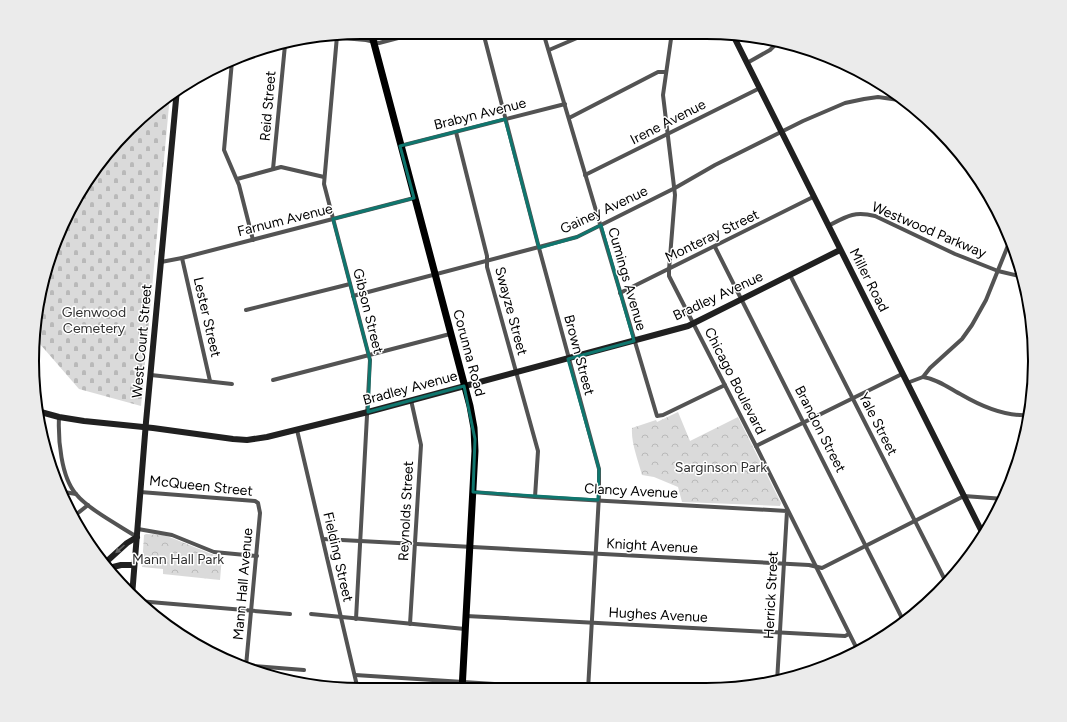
<svg xmlns="http://www.w3.org/2000/svg" width="1067" height="722" font-family="Figtree,sans-serif">
	<defs>
		<pattern id="cemetery-stones" width="16" height="16" patternUnits="userSpaceOnUse"><rect width="16" height="16" fill="#dadada"/><path d="M2 7V4a2 2 0 0 1 4 0v3zM10 15v-3a2 2 0 0 1 4 0v3z" fill="#b9b9b9"/></pattern>
		<pattern id="park-crowns" width="20" height="18" patternUnits="userSpaceOnUse"><rect width="20" height="18" fill="#dadada"/><path d="M2 6a3 3 0 1 1 6 0M12 15a3 3 0 1 1 6 0" fill="none" stroke="#b9b9b9"/></pattern>
	</defs>
	<rect width="100%" height="100%" fill="#fff"/>
	<polygon fill="url(#cemetery-stones)" points="170,95 141,406 79,389 33,336 57,235 100,161"/>
	<g fill="url(#park-crowns)">
		<path d="M678,412L690,441L738,417L781,503L780,506L682,502L678,487L654,477L642,475C638,460 631,443 632,428L656,420L657,422Z"/>
		<polygon points="146,534 163,535 172,538 214,555 222,556 220,580 163,574 163,569 142,567 144,535"/>
	</g>
	<g fill="none" stroke-linecap="round" stroke-linejoin="round">
		<g stroke="#535353" stroke-width="4">
			<polyline points="483,32 539,248 599,469 599,495 588,690"/>
			<polyline points="543,32 657,416 663,415 725,385"/>
			<polyline points="672,32 663,95 675,195 669,270 669,276 756,446 858,651"/>
			<polyline points="337,36 324,184 370,360 356,619"/>
			<polyline points="331,37 366,40 379,43 421,32"/>
			<polyline points="549,50 591,32"/>
			<polyline points="232,61 224,150 239,185 253,240"/>
			<polyline points="747,63 770,50 779,41"/>
			<polyline points="569,118 658,72 666,72"/>
			<polyline points="456,132 487,256 487,267 538,451 535,497"/>
			<polyline points="400,146 565,104"/>
			<polyline points="273,169 285,45"/>
			<polyline points="585,175 760,88"/>
			<polyline points="237,179 281,167 324,177"/>
			<path d="M828,226C847,216 854,211 875,216L955,254L998,271L1023,277"/>
			<polyline points="715,247 904,622"/>
			<polyline points="182,258 210,381"/>
			<polyline points="161,262 182,258 414,198"/>
			<polyline points="790,275 947,584"/>
			<polyline points="620,293 813,197"/>
			<polyline points="353,296 577,237 675,188 715,165 803,121 845,103 864,99 878,97 899,100"/>
			<polyline points="246,310 350,284"/>
			<polyline points="151,375 232,384"/>
			<path d="M923,377C937,379 949,388 962,395C981,406 1007,417 1030,415"/>
			<polyline points="273,380 450,334"/>
			<polyline points="907,383 923,377 930,368 962,339 972,325 986,300 1011,238"/>
			<path d="M59,417C58,439 61,477 76,494C88,509 120,526 137,537"/>
			<polyline points="297,430 358,690"/>
			<polyline points="756,446 902,374"/>
			<polyline points="64,492 76,494"/>
			<polyline points="140,492 255,501 258,503 260,513 246,666"/>
			<polyline points="473,492 535,497 787,511 777,682"/>
			<polyline points="73,517 88,505"/>
			<polyline points="138,529 172,535 214,552 257,556"/>
			<polyline points="323,539 809,565 822,568 964,496 1004,499"/>
			<polyline points="138,601 290,614"/>
			<polyline points="311,614 465,629"/>
			<polyline points="466,616 845,636 849,634"/>
			<polyline points="410,624 421,445 411,400"/>
			<polyline points="242,665 304,670"/>
			<polyline points="355,675 585,690"/>
		</g>
		<g stroke="#202020" stroke-width="6">
			<polyline points="733,35 984,536"/>
			<polyline points="37,411 59,417 84,421 153,428 233,439 247,440 267,437 368,412 688,326 840,250"/>
			<polyline points="105,563 127,543 137,537"/>
			<polyline points="109,568 121,565 134,565"/>
			<polyline points="132,596 146,422 177,89"/>
		</g>
		<polyline stroke="#000" stroke-width="7" points="371,32 470,406 474,428 475,451 462,690"/>
	</g>
	<defs><path id="oneway-solid" d="M-6-.8H1V-3.2L6.5 0L1 3.2V.8H-6Z"/></defs>
	<use fill="#636363" href="#oneway-solid" transform="translate(120 549) rotate(138)"/>
	<path fill="none" stroke="#0f766e" stroke-width="3" stroke-linejoin="round" d="M505,119L539,248L577,237L601,225L634,341L568,359L599,469L598,500L473,492L475,439L464,386L368,412L370,360L333,219L414,198L400,146Z"/>
	<g text-anchor="middle" dominant-baseline="central" stroke-width="3" stroke-linejoin="round" paint-order="stroke">
		<g font-size="14" fill="#000" stroke="#fff">
			<text transform="translate(268 106) rotate(-85)">Reid Street</text>
			<text transform="translate(480 114) rotate(-14)">Brabyn Avenue</text>
			<text transform="translate(668 122) rotate(-27)">Irene Avenue</text>
			<text transform="translate(604 210) rotate(-25)">Gainey Avenue</text>
			<text transform="translate(285 220) rotate(-14)">Farnum Avenue</text>
			<text transform="translate(929 230) rotate(23)">Westwood Parkway</text>
			<text transform="translate(712 236) rotate(-26)">Monteray Street</text>
			<text transform="translate(627 279) rotate(74)">Cumings Avenue</text>
			<text transform="translate(869 280) rotate(63)">Miller Road</text>
			<text transform="translate(718 296) rotate(-25)">Bradley Avenue</text>
			<text transform="translate(368 311) rotate(76)">Gibson Street</text>
			<text transform="translate(511 311) rotate(75)">Swayze Street</text>
			<text transform="translate(207 317) rotate(77)">Lester Street</text>
			<text transform="translate(142 341) rotate(-85)">West Court Street</text>
			<text transform="translate(469 353) rotate(75)">Corunna Road</text>
			<text transform="translate(579 355) rotate(75)">Brown Street</text>
			<text transform="translate(735 381) rotate(63)">Chicago Boulevard</text>
			<text transform="translate(410 388) rotate(-15)">Bradley Avenue</text>
			<text transform="translate(878 424) rotate(63)">Yale Street</text>
			<text transform="translate(820 429) rotate(63)">Brandon Street</text>
			<text transform="translate(201 486) rotate(6)">McQueen Street</text>
			<text transform="translate(631 491) rotate(3)">Clancy Avenue</text>
			<text transform="translate(406 511) rotate(-87)">Reynolds Street</text>
			<text transform="translate(652 546) rotate(3)">Knight Avenue</text>
			<text transform="translate(338 557) rotate(77)">Fielding Street</text>
			<text transform="translate(243 584) rotate(-85)">Mann Hall Avenue</text>
			<text transform="translate(771 595) rotate(-87)">Herrick Street</text>
			<text transform="translate(658 615) rotate(3)">Hughes Avenue</text>
		</g>
		<g font-size="14" fill="#313131" stroke="#fff">
			<text x="94" y="312">Glenwood<tspan x="94" dy="16">Cemetery</tspan></text>
			<text x="721" y="467">Sarginson Park</text>
			<text x="178" y="559">Mann Hall Park</text>
		</g>
	</g>
	<path d="M0 0H1067V722H0ZM361 39H706A322 322 0 0 1 1028 361V361A322 322 0 0 1 706 683H361A322 322 0 0 1 39 361V361A322 322 0 0 1 361 39Z" fill="#ebebeb" fill-rule="evenodd"/>
	<path fill="none" stroke="#000" stroke-width="2" d="M361 39H706A322 322 0 0 1 1028 361V361A322 322 0 0 1 706 683H361A322 322 0 0 1 39 361V361A322 322 0 0 1 361 39Z"/>
</svg>
